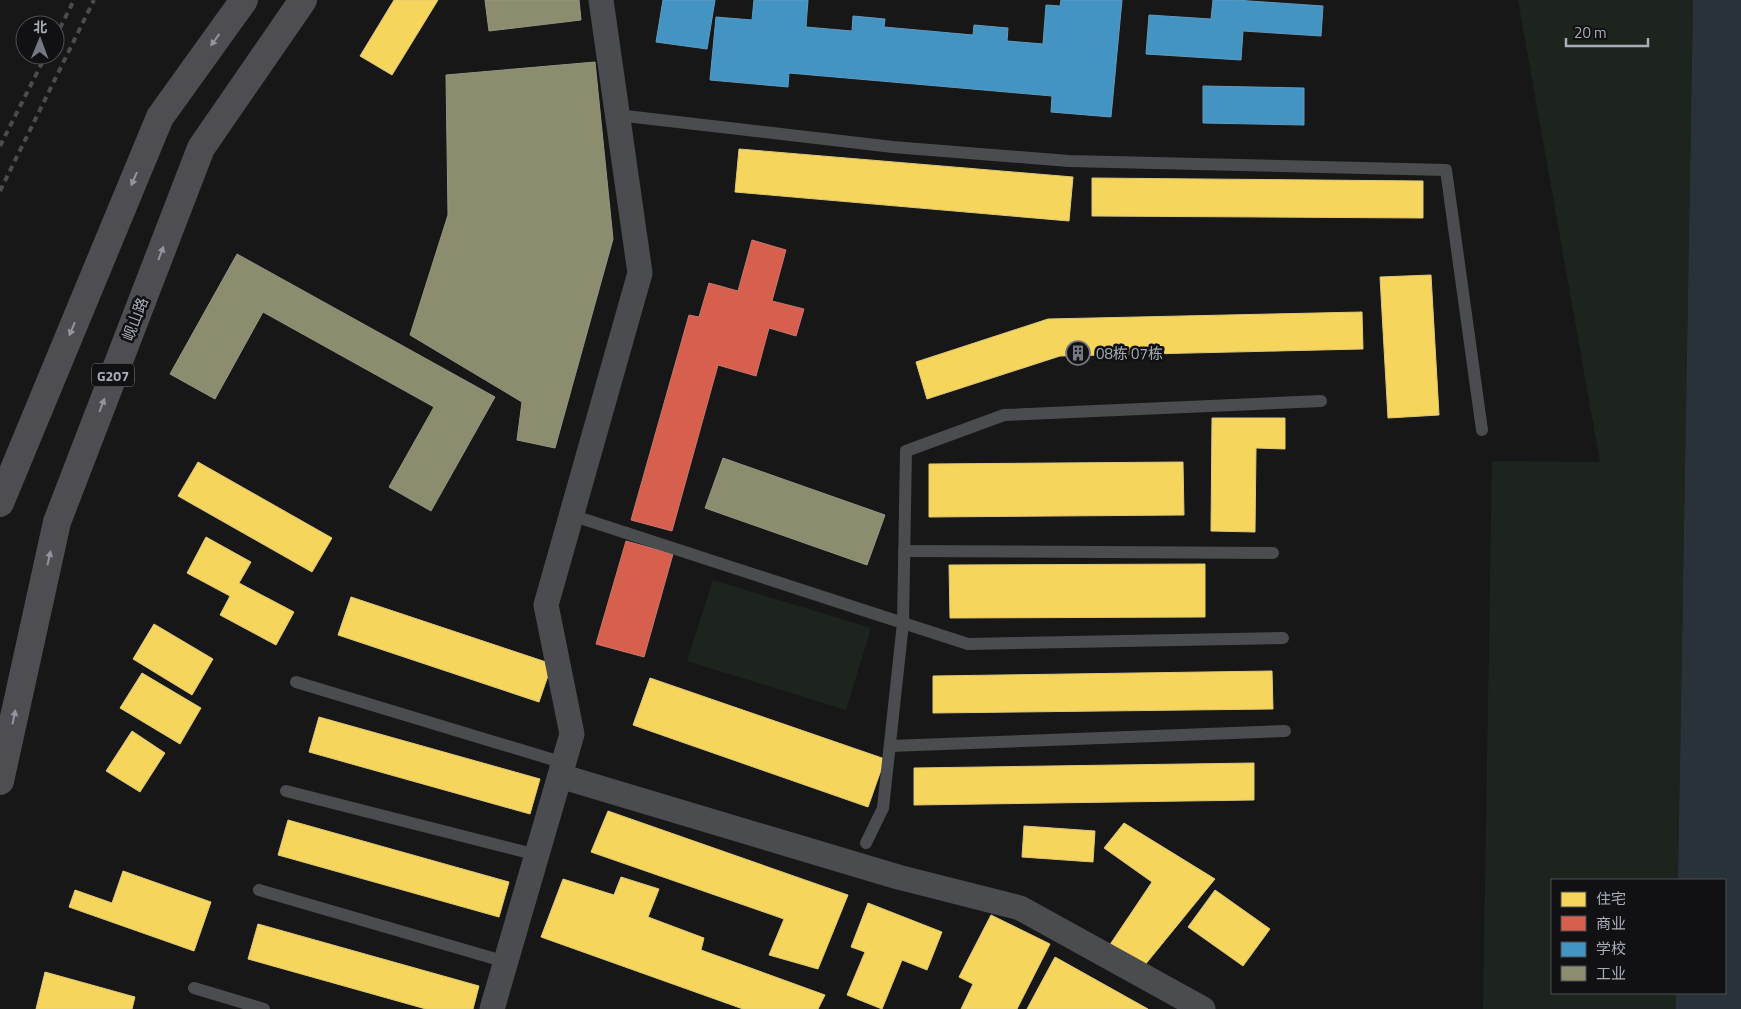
<svg xmlns="http://www.w3.org/2000/svg" width="1741" height="1009" font-family="'Titillium Web','Noto Sans SC',sans-serif">
	<rect width="100%" height="100%" fill="#171717"/>
	<g fill="#1d241e">
		<polygon points="1518,0 1693,0 1678,880 1552,880 1552,993 1676,993 1676,1009 1483,1009 1492,461 1600,462"/>
		<polygon points="713,580 871,628 846,710 687,661"/>
	</g>
	<polygon fill="#2a3239" points="1693,0 1741,0 1741,1009 1676,1009 1676,993 1725,993 1725,880 1678,880"/>
	<g fill="#f6d55c" stroke="#dfc978">
		<polygon points="394,0 438,0 392,75 360,56"/>
		<polygon points="739,149 1073,177 1069,221 735,192"/>
		<polygon points="1092,178 1423,181 1423,218 1092,216"/>
		<polygon points="1431,275 1439,415 1388,418 1380,277"/>
		<polygon points="1362,312 1363,349 1060,356 927,399 916,362 1048,319"/>
		<polygon points="1212,418 1285,418 1285,449 1256,448 1255,532 1211,531"/>
		<polygon points="198,462 332,538 312,572 178,496"/>
		<polygon points="1183,462 1184,515 929,517 929,464"/>
		<polygon points="206,537 251,562 239,583 294,612 276,645 220,615 230,596 187,573"/>
		<polygon points="1205,564 1205,617 950,618 949,565"/>
		<polygon points="351,597 552,664 539,702 338,635"/>
		<polygon points="154,624 213,659 192,695 133,659"/>
		<polygon points="1272,671 1273,709 933,713 933,676"/>
		<polygon points="142,673 201,708 180,744 120,708"/>
		<polygon points="650,678 885,759 868,807 633,725"/>
		<polygon points="319,717 540,779 530,814 309,752"/>
		<polygon points="132,731 165,753 140,792 106,771"/>
		<polygon points="1254,763 1254,800 914,805 914,768"/>
		<polygon points="608,811 848,895 818,969 769,955 784,919 591,852"/>
		<polygon points="288,820 509,882 499,917 278,855"/>
		<polygon points="1124,823 1215,879 1140,971 1107,949 1152,882 1104,848"/>
		<polygon points="1024,826 1095,831 1093,862 1022,857"/>
		<polygon points="123,871 211,902 194,951 69,907 75,890 112,903"/>
		<polygon points="621,877 659,889 648,917 704,938 701,950 825,995 818,1009 743,1009 541,937 563,879 614,895"/>
		<polygon points="1215,890 1270,929 1243,966 1188,927"/>
		<polygon points="868,903 942,932 927,970 902,960 882,1009 847,995 865,952 851,947"/>
		<polygon points="991,915 1050,944 1017,1009 961,1009 973,984 959,977"/>
		<polygon points="258,924 479,986 473,1009 426,1009 248,959"/>
		<polygon points="1055,957 1148,1009 1027,1009"/>
		<polygon points="45,972 135,997 132,1009 36,1009"/>
	</g>
	<g fill="#d6604d" stroke="#c8776d">
		<polygon points="752,240 786,250 772,301 804,309 796,336 769,328 756,376 718,365 672,531 631,520 689,315 699,317 709,283 738,291"/>
		<polygon points="626,541 673,554 644,657 596,644"/>
	</g>
	<g fill="#4393c3" stroke="#619bc0">
		<polygon points="663,0 715,0 707,49 656,42"/>
		<polygon points="754,0 808,0 806,27 852,31 853,16 885,19 884,27 973,35 974,25 1008,28 1007,41 1043,44 1046,5 1060,6 1061,0 1122,0 1111,117 1051,112 1052,96 789,73 788,87 710,80 716,17 752,20"/>
		<polygon points="1213,0 1235,0 1323,6 1321,36 1243,31 1241,60 1146,54 1149,15 1211,19"/>
		<polygon points="1203,86 1304,88 1304,125 1203,123"/>
	</g>
	<g fill="#8c8c6e" stroke="#949684">
		<polygon points="485,0 579,0 581,20 489,31"/>
		<polygon points="595,62 613,239 555,448 517,440 522,402 410,335 448,215 446,75"/>
		<polygon points="237,254 495,397 431,511 389,487 434,407 263,312 215,399 170,374"/>
		<polygon points="723,458 885,515 867,565 705,508"/>
	</g>
	<g fill="none" stroke-linecap="round" stroke-linejoin="round">
		<g stroke="#4b4c50" stroke-width="12">
			<polyline points="617,115 893,147 1069,161 1446,170 1482,430"/>
			<polyline points="571,515 903,623 906,451 1004,415 1321,401"/>
			<polyline points="904,551 1273,553"/>
			<polyline points="296,682 564,763"/>
			<polyline points="890,746 1285,731"/>
			<polyline points="286,791 537,855"/>
			<polyline points="866,843 883,808 903,623 968,644 1283,638"/>
			<polyline points="259,890 506,962"/>
			<polyline points="194,988 264,1009"/>
		</g>
		<g stroke="#4b4c50" stroke-width="25">
			<polyline points="560,776 898,877 1020,908 1203,1009"/>
			<polyline points="492,1009 572,734 546,605 640,273 601,0"/>
		</g>
		<g stroke="#4e4e52" stroke-width="28">
			<polyline points="0,503 160,117 244,0"/>
			<polyline points="0,781 57,522 201,148 303,0"/>
		</g>
		<g stroke="#4b4c4f" stroke-width="4" stroke-dasharray="6 5" stroke-linecap="butt">
			<polyline points="55,38 74,0"/>
			<polyline points="0,146 46,55"/>
			<polyline points="0,191 94,0"/>
		</g>
	</g>
	<defs><path id="oneway-solid" d="M-6-.8H1V-3.2L6.5 0L1 3.2V.8H-6Z" transform="scale(1.25)"/></defs>
	<g fill="#92959e">
		<use href="#oneway-solid" transform="translate(215 40) rotate(126)"/>
		<use href="#oneway-solid" transform="translate(134 179) rotate(113)"/>
		<use href="#oneway-solid" transform="translate(161 253) rotate(-69)"/>
		<use href="#oneway-solid" transform="translate(72 329) rotate(113)"/>
		<use href="#oneway-solid" transform="translate(102 405) rotate(-69)"/>
		<use href="#oneway-solid" transform="translate(49 558) rotate(-78)"/>
		<use href="#oneway-solid" transform="translate(14 717) rotate(-78)"/>
	</g>
	<defs>
		<g id="building-ring" transform="scale(1.25)"><circle r="9.5" fill="#111113" stroke="#757880" stroke-width="1.5"/><path d="M-4-6H4V6H1V3H-1V6H-4ZM-2.5-4.3h1.7v1.8h-1.7ZM.8-4.3h1.7v1.8H.8ZM-2.5-1h1.7V.8h-1.7ZM.8-1h1.7V.8H.8Z" fill="#757880"/></g>
	</defs>
	<g fill-rule="evenodd">
		<use href="#building-ring" x="1078" y="353"/>
	</g>
	<g text-anchor="middle" dominant-baseline="central" stroke-width="5" stroke-linejoin="round" paint-order="stroke">
		<rect fill="#111113" stroke="#7b7e86" stroke-width="1" x="92" y="363.5" width="42" height="23" rx="4"/>
		<g font-size="14" font-weight="bold" fill="#a8adb8">
			<text x="113" y="375">G207</text>
		</g>
		<g font-size="15" fill="#a8adb8" stroke="#111113">
			<text transform="translate(135 319) rotate(-69)">岘山路</text>
		</g>
		<g font-size="15" fill="#a8adb8" stroke="#111113" text-anchor="start">
			<text x="1096" y="353">08栋 07栋</text>
		</g>
	</g>
	<rect x="1551" y="879" width="175" height="115" fill="#111113" stroke="#4d4f55"/>
	<rect x="1561" y="892" width="25" height="15" fill="#f6d55c" stroke="#4d4f55"/>
	<text x="1596" y="904" font-size="15" fill="#a8adb8">住宅</text>
	<rect x="1561" y="916" width="25" height="15" fill="#d6604d" stroke="#4d4f55"/>
	<text x="1596" y="929" font-size="15" fill="#a8adb8">商业</text>
	<rect x="1561" y="942" width="25" height="15" fill="#4393c3" stroke="#4d4f55"/>
	<text x="1596" y="954" font-size="15" fill="#a8adb8">学校</text>
	<rect x="1561" y="966" width="25" height="15" fill="#8c8c6e" stroke="#4d4f55"/>
	<text x="1596" y="979" font-size="15" fill="#a8adb8">工业</text>
	<g transform="translate(40 40) rotate(1)"><circle r="24" fill="#111113" stroke="#4d4f55"/>
	<path d="M0-4L9 19L0 12L-9 19Z" fill="#757880"/>
	<text y="-8" font-size="14" font-weight="bold" text-anchor="middle" fill="#a8adb8">北</text>
	</g>
	<path d="M1566 38v8h82v-8" fill="none" stroke="#a8adb8" stroke-width="2.5"/>
	<text x="1574" y="38" font-size="15" fill="#a8adb8" stroke="#111113" stroke-width="4" paint-order="stroke">20 m</text>
</svg>
